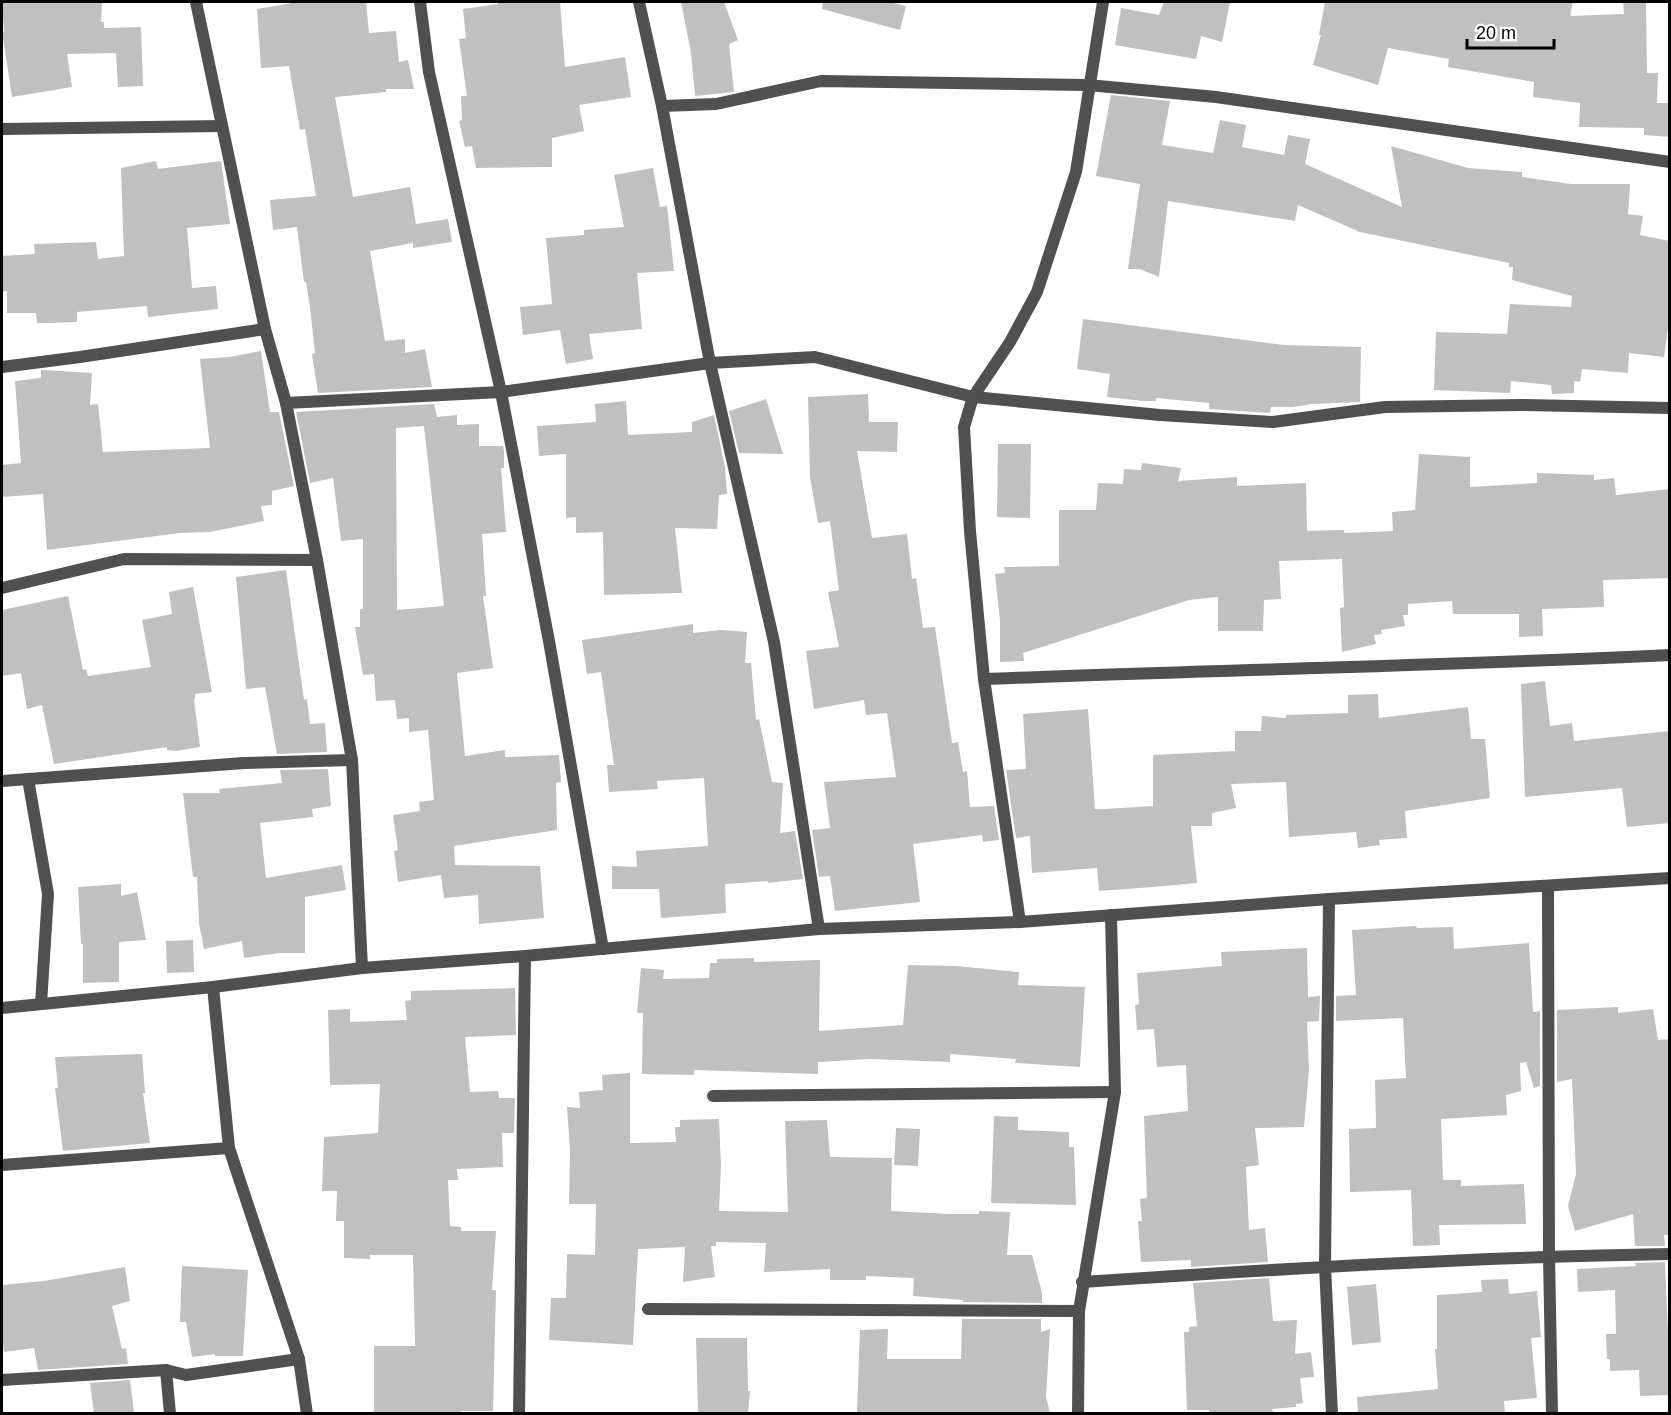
<svg xmlns="http://www.w3.org/2000/svg" width="1671" height="1415" font-family="Helvetica,sans-serif">
	<rect width="100%" height="100%" fill="#fff"/>
	<g fill="#c0c0c0" fill-rule="evenodd">
		<polygon points="2,2 102,2 101,22 104,22 104,28 141,27 143,86 118,87 116,53 67,54 72,87 12,97 2,32 4,32"/>
		<polygon points="298,2 366,2 369,33 396,31 399,62 408,60 414,89 386,89 386,92 335,97 353,197 410,187 416,224 448,219 452,242 413,248 413,243 370,251 385,341 405,339 405,353 425,349 432,387 318,393 312,354 315,353 310,307 306,282 304,282 297,227 273,230 270,200 316,196 305,129 300,130 289,66 261,68 257,9"/>
		<polygon points="498,2 560,2 565,67 625,57 631,97 579,105 584,131 552,138 552,167 476,168 472,146 465,147 459,121 462,120 461,96 467,96 459,39 466,38 463,9 498,4"/>
		<polygon points="681,2 724,2 738,40 729,44 734,92 695,96 691,53"/>
		<polygon points="823,2 889,2 906,6 900,30 822,9"/>
		<polygon points="1164,2 1230,2 1222,42 1201,36 1196,59 1115,45 1121,8 1159,15"/>
		<polygon points="1325,2 1573,2 1570,16 1624,14 1623,2 1646,2 1647,73 1658,73 1657,103 1670,103 1670,137 1644,135 1644,128 1579,127 1580,103 1533,97 1534,82 1448,67 1449,59 1388,48 1378,85 1313,65 1321,35 1319,35"/>
		<polygon points="1111,95 1170,101 1162,145 1213,153 1220,120 1246,125 1242,147 1284,155 1288,135 1310,139 1305,164 1402,207 1391,146 1468,168 1522,172 1522,177 1571,184 1630,184 1628,214 1643,216 1640,235 1670,241 1670,314 1664,357 1629,353 1628,373 1582,369 1580,382 1574,381 1574,393 1552,394 1551,385 1511,381 1510,393 1434,390 1436,332 1507,334 1510,304 1571,307 1572,296 1512,280 1513,267 1509,267 1509,263 1360,232 1298,205 1295,221 1168,201 1159,277 1140,269 1128,269 1140,184 1096,176"/>
		<polygon points="156,161 158,169 221,161 230,224 187,228 192,288 216,286 218,309 148,317 147,306 77,312 77,322 48,323 37,323 36,313 7,313 7,291 2,292 2,256 35,254 34,244 96,242 98,259 124,256 121,168"/>
		<polygon points="653,168 660,207 667,206 674,271 637,273 642,329 589,334 593,359 566,364 560,330 523,335 520,307 552,304 546,238 584,235 584,230 624,227 614,175"/>
		<polygon points="1083,319 1284,345 1361,347 1360,402 1312,404 1293,407 1271,407 1270,413 1209,409 1209,403 1156,398 1156,401 1143,401 1107,397 1110,374 1077,369"/>
		<polygon points="261,351 270,412 279,412 294,486 272,491 272,505 261,506 264,521 210,532 180,533 47,550 43,494 2,497 2,465 21,463 15,381 41,378 41,370 44,370 92,373 90,405 98,404 103,452 210,448 200,359 229,357"/>
		<polygon points="868,394 869,422 898,422 897,452 857,451 872,538 907,534 912,579 916,578 923,628 935,627 952,743 958,742 963,772 967,771 970,807 994,806 999,840 983,842 982,835 913,844 920,902 835,911 830,876 819,877 812,830 830,828 824,782 896,777 887,713 866,715 864,700 814,709 806,651 839,647 828,592 839,590 830,521 818,523 810,477 808,397"/>
		<polygon points="766,399 783,454 739,453 729,411"/>
		<polygon points="626,401 628,435 692,432 692,422 714,415 725,467 727,494 719,495 717,529 675,528 682,593 604,595 603,532 576,533 576,517 566,518 566,454 539,456 537,426 596,422 595,404"/>
		<path d="M434,404L437,417L457,415V425L479,424V446H503L504,451V468H501L506,532L482,534L486,596H483L493,668L457,673L465,756L505,750V757L559,755L561,782L556,783L557,830L454,846L455,865L540,866L544,918L479,924L478,895L444,898L441,875L398,882L394,851L398,850L393,815L420,811L419,802L434,800L428,730L409,732V718L397,719L395,700L376,701L374,674L363,675L355,627H360V609H363V539L341,541L333,478L310,483L296,412ZM424,426L444,606L397,610L396,428Z"/>
		<polygon points="998,444 1031,444 1030,518 997,517"/>
		<polygon points="1419,454 1470,457 1470,487 1537,483 1537,473 1594,475 1594,480 1614,478 1616,495 1670,489 1670,578 1603,580 1604,607 1542,609 1543,636 1519,637 1519,614 1453,614 1452,601 1408,604 1408,615 1403,615 1405,626 1381,630 1382,634 1374,635 1376,644 1342,652 1340,608 1344,607 1342,559 1279,561 1281,599 1264,600 1263,631 1218,631 1218,597 1189,600 1023,653 1024,661 1000,662 1000,621 995,574 1005,573 1004,567 1059,566 1059,510 1096,510 1098,483 1123,484 1124,469 1141,470 1142,463 1181,468 1178,481 1237,477 1237,486 1306,483 1307,531 1344,530 1344,533 1393,531 1392,512 1415,510"/>
		<polygon points="286,570 304,700 307,699 310,724 325,723 327,752 277,754 265,687 246,689 236,577"/>
		<polygon points="193,587 212,692 195,694 195,699 194,699 200,747 176,751 167,750 167,747 54,764 42,705 27,709 21,673 2,676 2,610 68,596 83,670 86,669 88,676 151,667 142,620 172,614 169,592"/>
		<polygon points="693,624 693,633 721,630 747,632 745,663 751,663 756,720 759,719 772,782 783,783 780,833 795,831 803,879 768,883 768,881 725,884 726,913 661,918 659,889 612,889 612,866 637,867 636,851 708,846 704,778 657,781 658,789 609,792 607,765 614,765 601,672 587,674 582,640"/>
		<polygon points="1545,681 1550,726 1572,723 1574,741 1670,731 1670,823 1627,827 1622,788 1525,797 1521,684"/>
		<polygon points="1378,694 1379,718 1468,707 1471,739 1485,739 1490,798 1405,811 1407,838 1379,840 1380,845 1358,848 1356,832 1289,837 1286,782 1231,784 1236,808 1212,813 1212,826 1191,826 1197,883 1153,887 1099,891 1097,868 1032,873 1030,836 1016,838 1006,770 1026,769 1023,714 1088,709 1095,809 1106,809 1153,806 1153,755 1235,751 1235,731 1261,731 1262,716 1286,718 1286,715 1348,713 1348,695"/>
		<polygon points="328,769 331,806 312,809 313,817 260,823 266,878 342,865 346,890 305,897 305,953 280,953 244,958 242,941 204,949 199,923 197,877 193,877 183,793 220,793 219,789 282,783 280,770"/>
		<polygon points="121,884 121,896 137,892 146,940 119,942 119,982 83,983 83,944 81,944 78,887"/>
		<polygon points="1416,926 1417,928 1453,927 1454,949 1529,943 1533,1012 1540,1011 1540,1086 1534,1088 1526,1062 1520,1063 1521,1091 1506,1095 1507,1115 1441,1119 1443,1180 1461,1180 1461,1186 1524,1184 1526,1224 1439,1225 1440,1245 1413,1246 1411,1190 1350,1192 1349,1129 1376,1128 1375,1080 1406,1078 1403,1018 1336,1021 1336,996 1356,995 1352,930"/>
		<polygon points="193,940 194,972 167,973 166,941"/>
		<polygon points="1307,948 1308,997 1320,996 1319,1021 1307,1022 1309,1070 1304,1127 1255,1128 1259,1165 1246,1167 1249,1230 1265,1228 1268,1262 1191,1267 1191,1260 1141,1262 1138,1221 1142,1221 1140,1199 1147,1198 1144,1116 1188,1111 1186,1065 1157,1067 1154,1029 1137,1030 1135,1005 1139,1004 1137,973 1222,966 1221,952"/>
		<polygon points="754,958 754,962 820,960 819,1031 903,1025 908,965 956,966 1019,972 1018,985 1085,987 1080,1067 1015,1063 1016,1059 950,1054 950,1062 870,1059 818,1062 818,1074 694,1070 694,1075 642,1074 643,1013 637,1013 641,968 664,970 663,979 709,978 710,963 717,963 717,959"/>
		<polygon points="515,988 516,1035 465,1037 470,1092 498,1091 499,1098 515,1098 514,1133 502,1133 503,1167 457,1169 458,1180 448,1180 450,1226 461,1227 461,1231 496,1231 492,1290 496,1290 493,1411 461,1411 461,1413 374,1413 374,1346 415,1346 413,1255 370,1255 370,1259 344,1258 344,1221 336,1221 337,1191 322,1191 324,1137 378,1133 380,1084 330,1085 328,1010 350,1009 350,1022 407,1020 405,1001 411,1000 411,991"/>
		<polygon points="1618,1007 1618,1013 1653,1009 1658,1040 1670,1039 1670,1235 1664,1235 1665,1246 1635,1246 1633,1214 1575,1231 1568,1206 1576,1174 1572,1079 1557,1082 1557,1010"/>
		<polygon points="142,1054 145,1093 143,1093 150,1143 63,1151 55,1088 58,1088 55,1057"/>
		<polygon points="630,1073 630,1143 676,1142 675,1127 680,1127 680,1120 719,1119 721,1165 719,1211 788,1212 785,1121 827,1120 830,1157 892,1158 891,1211 950,1214 979,1214 979,1211 1010,1212 1007,1255 1032,1255 1042,1293 1042,1303 963,1302 963,1300 913,1296 914,1278 866,1276 866,1280 830,1280 830,1269 764,1272 766,1243 716,1242 716,1246 711,1246 715,1277 683,1282 685,1247 638,1249 633,1345 549,1340 551,1298 566,1298 567,1254 595,1255 596,1204 569,1204 570,1151 567,1107 580,1108 579,1092 603,1090 602,1075"/>
		<polygon points="994,1116 1018,1117 1018,1130 1069,1132 1069,1147 1074,1147 1076,1205 991,1203"/>
		<polygon points="896,1128 920,1129 918,1166 894,1165"/>
		<polygon points="1665,1262 1668,1334 1670,1334 1670,1395 1640,1396 1639,1370 1610,1371 1610,1359 1607,1359 1606,1334 1616,1334 1615,1290 1578,1292 1577,1269 1636,1266 1635,1263"/>
		<polygon points="182,1266 248,1270 243,1356 215,1356 215,1354 192,1357 186,1322 180,1322"/>
		<polygon points="125,1267 130,1301 112,1306 122,1349 126,1348 128,1364 38,1370 34,1348 4,1352 2,1334 2,1285 44,1281"/>
		<polygon points="1269,1278 1273,1321 1297,1320 1295,1354 1311,1352 1314,1377 1300,1378 1303,1403 1296,1404 1296,1407 1272,1409 1273,1413 1209,1413 1209,1410 1187,1410 1184,1332 1189,1332 1189,1327 1197,1326 1193,1283"/>
		<polygon points="1508,1279 1509,1294 1537,1291 1541,1337 1531,1338 1537,1398 1504,1401 1505,1413 1358,1413 1357,1397 1438,1389 1435,1349 1437,1349 1437,1295 1482,1292 1481,1280"/>
		<polygon points="1376,1284 1381,1342 1352,1345 1347,1287"/>
		<polygon points="962,1319 1041,1319 1041,1332 1050,1329 1046,1397 1050,1413 857,1413 860,1330 888,1329 887,1359 961,1359"/>
		<polygon points="696,1338 747,1338 748,1391 750,1391 748,1413 698,1413"/>
		<polygon points="130,1380 134,1413 94,1413 90,1383"/>
	</g>
	<g fill="none" stroke-linecap="round" stroke-linejoin="round">
		<g stroke="#505050" stroke-width="12">
			<polyline points="196,2 265,329 286,403 317,560 352,760 362,968"/>
			<polyline points="420,2 429,72 501,392 549,641 603,949"/>
			<polyline points="639,2 662,106 710,363 774,642 819,929"/>
			<polyline points="662,106 716,104 821,81 1088,85 1216,97 1670,162"/>
			<polyline points="2,129 222,126"/>
			<polyline points="2,367 80,357 265,329"/>
			<polyline points="286,403 501,392 710,363 815,357 973,397 1160,415 1273,422 1385,407 1521,405 1670,408"/>
			<polyline points="2,588 124,559 317,560"/>
			<path d="M984,679C1212,670 1441,666 1670,655"/>
			<polyline points="28,779 48,894 41,1004"/>
			<polyline points="2,781 244,763 352,760"/>
			<polyline points="1548,886 1549,1256 1552,1414"/>
			<polyline points="1329,899 1325,1266 1332,1414"/>
			<polyline points="1020,922 984,679 970,531 964,427 973,397 1010,342 1037,292 1076,172 1103,2"/>
			<polyline points="2,1008 213,987"/>
			<polyline points="713,1096 1115,1092"/>
			<polyline points="229,1148 299,1359 307,1414"/>
			<polyline points="2,1165 229,1148 213,987 362,968 525,956 819,929 1020,922 1329,899 1670,878"/>
			<path d="M1082,1282C1278,1269 1473,1257 1670,1254"/>
			<polyline points="648,1309 1079,1311"/>
			<polyline points="166,1370 170,1414"/>
			<polyline points="2,1380 166,1370 186,1375 299,1359"/>
			<polyline points="519,1414 525,956"/>
			<polyline points="1078,1414 1079,1311 1115,1092 1111,915"/>
		</g>
	</g>
	<rect width="1671" height="1415" fill="none" stroke="#000000" stroke-width="6"/>
	<path d="M1467 39v9h87v-9" fill="none" stroke="#000000" stroke-width="3"/>
	<text x="1476" y="39" font-size="18" fill="#000000" stroke="#ffffff" stroke-width="4.5" paint-order="stroke">20 m</text>
</svg>
